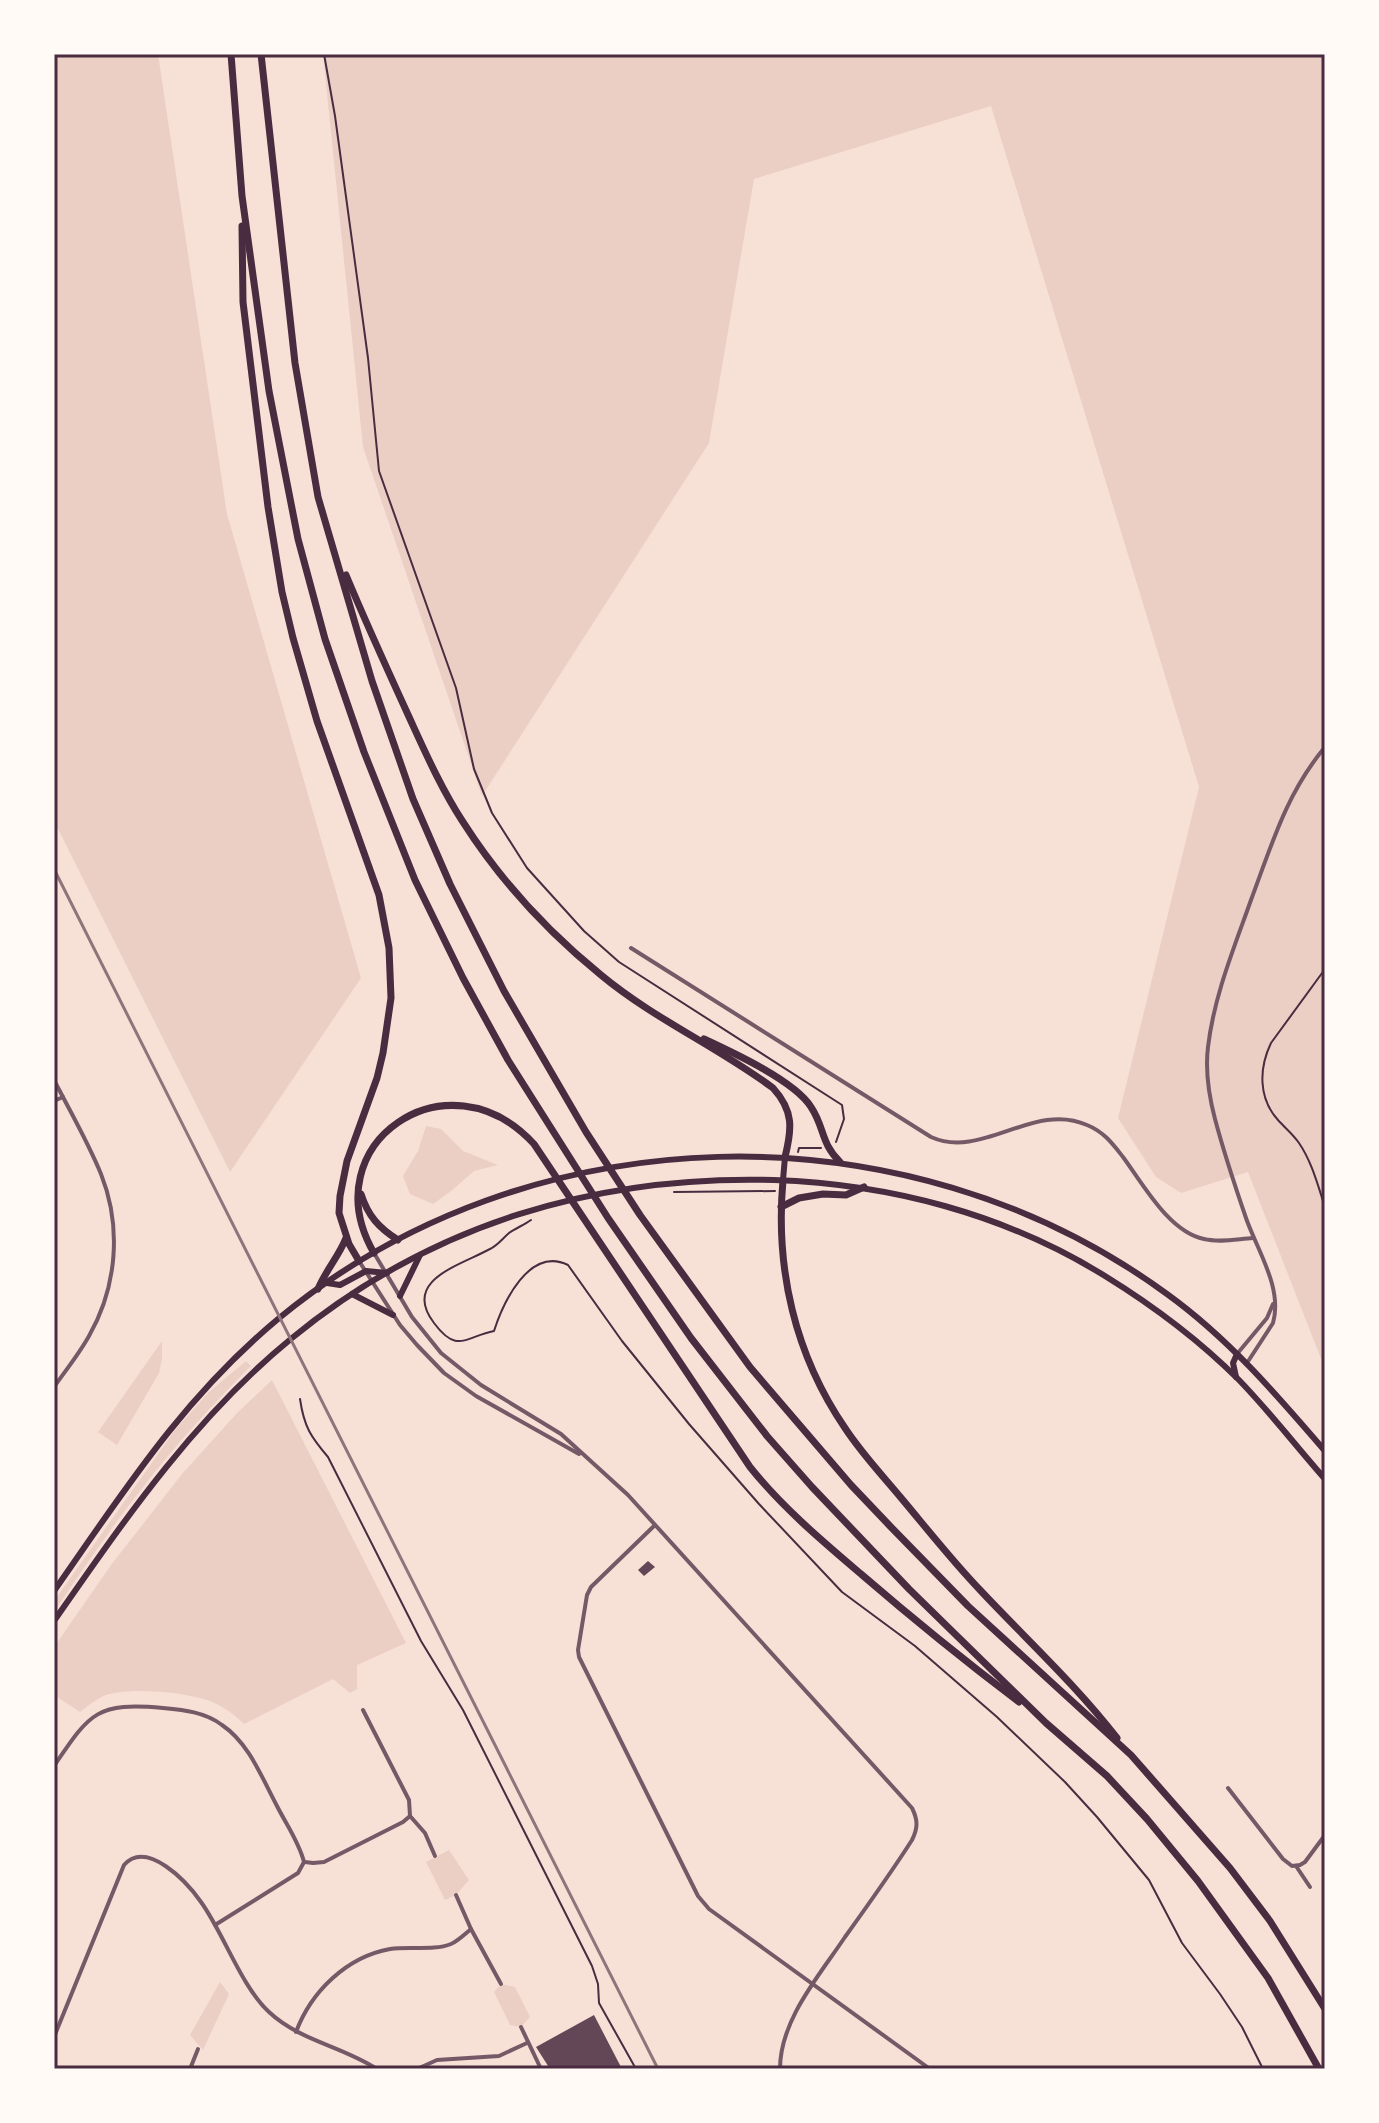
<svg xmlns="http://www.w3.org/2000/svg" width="1379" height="2123" font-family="'Fira Sans Condensed',sans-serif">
	<rect width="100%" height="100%" fill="#f7e1d7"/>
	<g fill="#ebcfc5">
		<polygon points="54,54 158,54 227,514 361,978 230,1172 54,821"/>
		<polygon points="323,54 1325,54 1325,1369 1248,1172 1181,1193 1156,1177 1118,1118 1199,787 991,106 754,179 709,443 482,796 363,447"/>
		<polygon points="426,1126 441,1129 463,1151 498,1165 474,1171 451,1191 433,1204 410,1194 403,1176 418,1151"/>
		<polygon points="162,1341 162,1359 159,1373 117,1445 98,1432"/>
		<path d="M246,1361L251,1366C213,1404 177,1443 144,1486C112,1526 83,1569 54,1612V1601L175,1430L209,1392Z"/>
		<path d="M272,1380L406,1643L357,1665V1689L350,1693L333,1679L244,1724C233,1713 221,1705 207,1700C183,1692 131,1687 106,1695C96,1699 88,1706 80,1712L54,1695V1647L111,1565L182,1474L237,1413Z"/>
		<polygon points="449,1850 469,1880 456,1895 445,1900 426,1862"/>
		<polygon points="220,1982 229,1994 203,2050 190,2035"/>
		<polygon points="501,1984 515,1987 530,2017 521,2027 510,2025 494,1992"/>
	</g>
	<g fill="#644757">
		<polygon points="648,1561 655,1567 644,1576 638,1570"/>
		<polygon points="594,2015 622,2069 550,2069 536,2047"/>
	</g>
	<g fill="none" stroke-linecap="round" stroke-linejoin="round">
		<g stroke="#4a2c40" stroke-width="2">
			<polyline points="324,54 335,116 368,358 379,471 456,688 474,769 492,813 527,868 584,931 619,962 842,1105 844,1119 836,1142"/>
			<path d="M1325,969L1271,1043C1259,1068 1258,1098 1278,1120C1285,1128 1293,1134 1299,1143C1312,1162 1318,1186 1325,1207"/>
			<polyline points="798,1152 799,1148 821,1148"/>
			<polyline points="674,1192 775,1191"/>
			<path d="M531,1220C524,1225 516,1228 509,1233C502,1239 498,1245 490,1249C461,1265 401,1280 434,1323C457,1354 465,1337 494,1331C503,1303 529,1246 568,1265L622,1341L689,1424L759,1504L842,1592L915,1646L997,1717L1065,1782L1097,1817L1149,1880L1182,1943L1220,1994L1242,2027L1263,2069"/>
			<path d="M300,1399C304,1427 311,1437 328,1457L421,1641L463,1710L592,1966L598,1984L599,2003L636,2069"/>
		</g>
		<g stroke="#755966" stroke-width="4">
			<path d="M631,948L931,1137C982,1160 1034,1101 1087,1125C1104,1132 1112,1143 1123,1157C1143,1184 1169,1232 1204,1239C1220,1243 1237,1239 1253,1238"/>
			<path d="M54,1080C70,1111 88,1142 101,1174C122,1227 117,1287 89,1336C79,1354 66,1370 54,1387"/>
			<polyline points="54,1101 63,1097"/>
			<path d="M374,1253L412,1317L441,1353L481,1385L561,1434L628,1495L912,1808C918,1820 918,1828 912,1840C891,1873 868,1905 845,1937C819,1976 780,2020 780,2069"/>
			<polyline points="359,1261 400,1325 417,1345 444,1373 476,1396 579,1454"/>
			<polyline points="1237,1354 1267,1318 1273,1304"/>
			<path d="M1247,1363L1273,1323C1283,1288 1257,1250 1246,1218C1235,1186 1224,1153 1215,1119C1209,1096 1205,1071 1208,1047C1214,996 1234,948 1251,900C1272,844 1286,794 1325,747"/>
			<polyline points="654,1526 591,1587 587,1595 578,1650 579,1657 698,1896 709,1909 930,2069"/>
			<path d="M54,1766C90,1713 96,1702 163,1708C184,1710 205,1712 222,1725C249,1743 262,1778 277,1806C286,1824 299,1842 304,1862L298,1873L215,1925"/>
			<polyline points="1228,1788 1283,1859 1292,1866 1300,1865 1305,1862 1325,1835"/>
			<polyline points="410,1816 425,1833 435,1856"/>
			<polyline points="305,1862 313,1863 324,1862 403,1822 410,1816 409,1800 363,1710"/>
			<polyline points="1296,1866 1310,1887"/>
			<polyline points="456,1895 471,1929 501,1984"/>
			<polyline points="521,2027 541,2069"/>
			<path d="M296,2032C311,1992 346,1957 390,1949C409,1946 434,1951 451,1944C458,1941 465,1934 471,1929"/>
			<path d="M54,2037L124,1865C147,1839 187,1882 201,1902C224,1934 241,1986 269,2012C300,2041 342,2046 377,2069"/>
			<polyline points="190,2069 198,2049"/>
			<polyline points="417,2069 437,2060 499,2056 527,2043"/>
		</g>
		<g stroke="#4a2c40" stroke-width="6">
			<polyline points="783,1180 785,1157"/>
			<polyline points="327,1283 340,1285 366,1271 387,1273"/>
			<polyline points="352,1294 393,1315"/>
			<polyline points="400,1296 420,1255"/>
			<polyline points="1236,1377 1233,1363 1237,1354"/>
			<path d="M54,1591C124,1491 183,1398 278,1319C528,1112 905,1102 1167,1294C1228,1338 1276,1394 1325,1451"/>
			<path d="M54,1621C125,1519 195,1417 292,1338C431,1224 596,1175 774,1180C890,1184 1005,1214 1105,1276C1152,1305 1199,1340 1239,1380C1269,1411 1296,1446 1325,1479"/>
		</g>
		<g stroke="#4a2c40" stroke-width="7">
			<polyline points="231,54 242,196 269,391 298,539 325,639 364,752 415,880 463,978 508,1060 608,1218 691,1338 767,1436 812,1487 909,1589 1046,1723 1107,1776 1147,1819 1198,1881 1268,1978 1319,2069"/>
			<polyline points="261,54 295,363 318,497 372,681 413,799 450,884 504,991 586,1132 640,1215 750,1367 851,1485 889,1525 968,1606 1131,1755 1230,1868 1270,1921 1325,2009"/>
			<polyline points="242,226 243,302 268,507 282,592 293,638 317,721 379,895 389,948 391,998 383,1053 377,1078 347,1161 340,1196 339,1213 349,1244 359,1261"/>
			<path d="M346,575C366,623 388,671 410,719C426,754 442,790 463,822C500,880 547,931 601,975C654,1019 718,1047 773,1088C794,1111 792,1129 785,1157"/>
			<path d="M704,1039C732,1052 795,1081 811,1107C825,1128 820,1142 840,1162"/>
			<path d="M783,1180C775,1269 795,1355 845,1428C862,1454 883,1476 902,1499C928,1530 953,1562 981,1591C1027,1640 1076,1685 1117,1738"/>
			<path d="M361,1194C368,1216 379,1228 398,1240"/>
			<polyline points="781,1207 799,1198 823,1194 846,1195 864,1187"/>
			<path d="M374,1253C311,1144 448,1050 534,1144L750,1467C782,1507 821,1540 861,1574C912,1618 965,1661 1019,1702"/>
			<path d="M318,1289C326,1270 339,1256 346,1238"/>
		</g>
		<polyline stroke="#8f747c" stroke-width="3" points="54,869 658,2069"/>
	</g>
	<rect width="1379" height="2123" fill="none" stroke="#fffaf5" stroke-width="112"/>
	<rect x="56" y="56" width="1267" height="2011" fill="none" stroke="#4a2c40" stroke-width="3"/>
</svg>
